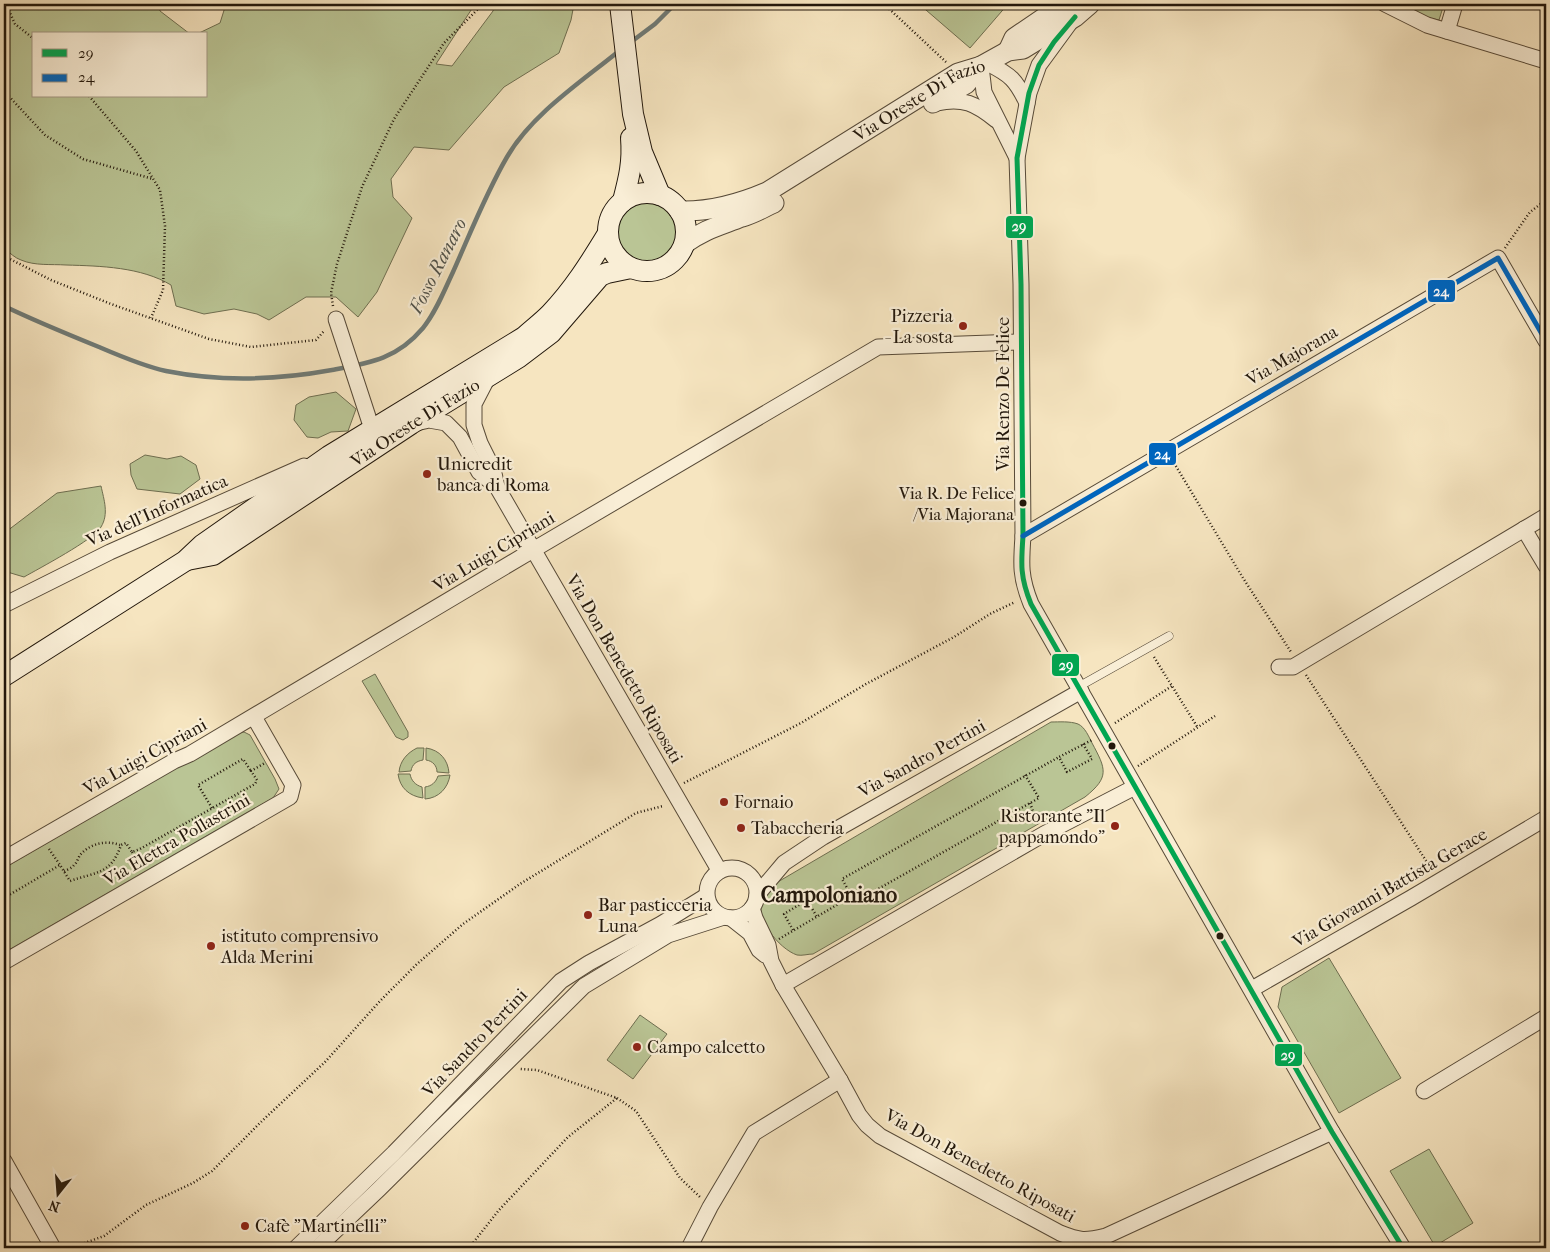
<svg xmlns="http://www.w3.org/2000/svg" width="1550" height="1252" font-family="'IM FELL French Canon',serif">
	<rect width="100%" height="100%" fill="#f6e5c0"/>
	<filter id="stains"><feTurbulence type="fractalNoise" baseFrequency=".004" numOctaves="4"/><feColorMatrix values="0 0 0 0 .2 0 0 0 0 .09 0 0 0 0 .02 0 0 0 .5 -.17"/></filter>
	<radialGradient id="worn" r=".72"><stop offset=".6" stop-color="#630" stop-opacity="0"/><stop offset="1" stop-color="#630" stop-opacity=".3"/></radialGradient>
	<g fill="#bac595" stroke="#6e6e50">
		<path d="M4,4H159L160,11L190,34H34V96H206V34H197L220,23L226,4H475L436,64L452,66L493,11L495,4H574L571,20L559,53L504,87L449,150L414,147L391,179L393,197L412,218L377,292L358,317L336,297H306L269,320L257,314L234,309L204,314L176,306L171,285C141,267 101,266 66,265C51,264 35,266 21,260C15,258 10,253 5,249L4,247Z"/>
		<polygon points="919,4 1008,4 970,48"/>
		<polygon points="1402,4 1444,4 1439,20 1429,18"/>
		<circle cx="647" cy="232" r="30"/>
		<polygon points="336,392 356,409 348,431 331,432 318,438 307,437 294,420 296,405 309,397"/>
		<polygon points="145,455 167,459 181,456 196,465 200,479 180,494 137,489 131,475 130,464"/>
		<path d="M101,486C104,500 109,514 101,527C95,539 38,569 24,577L4,571V542L7,531L57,493Z"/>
		<polygon points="375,674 408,732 408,737 403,740 396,737 362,681"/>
		<path d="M1051,722C1059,722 1070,721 1078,724C1085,727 1089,737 1092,743C1106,769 1110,777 1085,797L813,954C808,954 802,956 797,955C779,949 753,917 763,898C765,892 772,887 776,883Z"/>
		<polygon points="244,732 250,735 275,779 279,789 273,798 4,953 4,868 236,733"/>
		<path d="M417,748H424L423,760C417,761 412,764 411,771L399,772C400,761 407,753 417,748Z"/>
		<path d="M426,748C440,750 448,760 449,773L437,772C437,766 433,761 426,760Z"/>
		<path d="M398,774H410C411,780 415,785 422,787L423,798C409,796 400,788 398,774Z"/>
		<path d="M450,775C448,788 439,798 425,799V787C432,786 436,782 438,776Z"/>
		<polygon points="1329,958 1401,1078 1339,1113 1278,1007 1282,987"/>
		<polygon points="640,1015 667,1034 633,1079 607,1060"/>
		<polygon points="1429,1149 1473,1223 1435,1246 1390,1171"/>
	</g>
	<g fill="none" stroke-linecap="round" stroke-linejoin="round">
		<g stroke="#6f7a76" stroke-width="4.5">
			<polyline points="631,42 655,24 675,4"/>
			<path d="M4,306C35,321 67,334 99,347C120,356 143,366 166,371C221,382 277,380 332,370C370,363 397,359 423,328C436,312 444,291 453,272C470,234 486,193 507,157C532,114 581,82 619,51"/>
		</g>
		<g stroke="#574a38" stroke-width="9">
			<polyline id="service" points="1078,687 1169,636"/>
		</g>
		<g stroke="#574a38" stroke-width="17">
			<g id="minor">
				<polyline points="1385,4 1427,25 1546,61"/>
				<path d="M1069,24L1039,65L1029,93L1017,158L1021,284L1023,536C1021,564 1020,577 1031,604L1332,1132L1403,1248"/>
				<polyline points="1447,31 1455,4"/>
				<path d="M987,63C1011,75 1016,80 1027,103"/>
				<polyline points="981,66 984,92 1017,158"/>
				<path d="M937,103C963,97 976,104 996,120"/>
				<polyline points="336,319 372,429"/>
				<polyline points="488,377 474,404 474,425 480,443 493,469 497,487 719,870"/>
				<polyline points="416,423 429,420 446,423 460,437 479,472 497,487"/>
				<polyline points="1524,529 1546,566"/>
				<polyline points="1023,536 1498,258 1546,341"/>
				<polyline points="4,605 110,552 304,466"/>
				<polyline points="1279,667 1293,667 1546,516"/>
				<polyline points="4,859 174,761 190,754 533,550 878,347 1021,342"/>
				<circle cx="732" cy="893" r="25"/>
				<polyline points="757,895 784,863 823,837 1081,691"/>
				<path d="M752,908L755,918L768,945L771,961L783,985L840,1080L859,1115L867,1125L880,1136L1060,1233C1080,1241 1085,1241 1106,1236L1332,1132"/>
				<polyline points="731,918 750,933 759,950 765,955"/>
				<polyline points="4,962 290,797 293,785 254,717"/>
				<polyline points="783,985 1044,834 1135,787"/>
				<polyline points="1252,989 1411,898 1546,818"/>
				<polyline points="1424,1091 1546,1017"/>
				<polyline points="4,1161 53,1248"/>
				<polyline points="296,1248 394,1153 561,981 589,963 661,924 706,896"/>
				<polyline points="317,1248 379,1189 584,986 668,935 724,917"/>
				<polyline points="689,1248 710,1207 754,1133 840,1080"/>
			</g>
		</g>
		<g stroke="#574a38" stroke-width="21">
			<g id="tertiary">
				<polyline points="1008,51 1014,38 1064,4"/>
				<polyline points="933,103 966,84 981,66"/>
				<path id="s1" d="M679,211C710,212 739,204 767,192L958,73L981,66L1008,51L1023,49L1075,17L1090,4"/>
				<path d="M684,244C705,229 719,226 742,217C753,214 763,208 774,203"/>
			</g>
		</g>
		<g stroke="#22170b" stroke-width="22">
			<g id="secondary">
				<polyline points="620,4 633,114 642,152 660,195"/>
				<circle cx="647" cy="232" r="39"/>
				<path d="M623,201C629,178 633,162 631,138"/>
				<path id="s2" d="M187,560L213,555L411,424L518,358L551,333L600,276L607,273L631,268"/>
				<path d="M4,676L185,561L202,545L329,456L524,337C533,329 542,322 550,314C573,290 590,263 607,235"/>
			</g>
		</g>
		<g stroke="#22170b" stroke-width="2.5" stroke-dasharray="1 2.5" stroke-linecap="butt">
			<polyline points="6,4 15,24 34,39"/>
			<polyline points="884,4 946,62"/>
			<polyline points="4,91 45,135 83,159 153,179"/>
			<polyline points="89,96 136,151 160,190 165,226 163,290 151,318"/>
			<polyline points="1505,248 1530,212 1546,200"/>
			<polyline points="4,256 51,280 111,304 209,339 251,347 316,340 324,331"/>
			<polyline points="333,306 331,293 337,264 362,187 394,119 444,43 479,8 480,4"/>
			<polyline points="1174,463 1243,578 1291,652"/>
			<polyline points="1154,657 1198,728"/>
			<polyline points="1306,675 1432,870"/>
			<polyline points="1115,723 1172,686"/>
			<polyline points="1083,744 1092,759 1067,772 1059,757 1092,740"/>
			<polyline points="1138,766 1215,716"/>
			<polyline points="1025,775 1039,798 855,902 842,879 1059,757"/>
			<polyline points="684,783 801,723 866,684 954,637 990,614 1015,602"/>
			<polyline points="1030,803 1037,822"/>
			<polyline points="212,808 198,785 243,759 251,771"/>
			<polyline points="49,849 60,865"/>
			<polyline points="132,852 142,868"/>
			<path d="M64,871C67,870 72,868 74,865C77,863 78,858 80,855C91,843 106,840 120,845"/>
			<path d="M4,898L60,865L70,881C95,872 111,875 121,845L126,843L132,852L140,849L255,784L257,780L251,771L265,763"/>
			<polyline points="793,930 784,914 807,900 817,917"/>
			<polyline points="779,939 852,896"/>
			<polyline points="617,1098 636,1111 680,1178 700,1197"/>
			<polyline points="71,1248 104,1236 146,1205 193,1183 212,1171 263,1120 325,1062 380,1001 417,964 463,924 520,884 636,813 663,806"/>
			<polyline points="469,1248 499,1210 568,1137 617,1098 537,1070 520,1069"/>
		</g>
		<use href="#service" stroke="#f9eed6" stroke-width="8"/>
		<use href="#minor" stroke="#f9eed6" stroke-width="15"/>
		<use href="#tertiary" stroke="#f9eed6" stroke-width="19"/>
		<use href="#secondary" stroke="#f9eed6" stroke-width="20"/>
		<g stroke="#f9eed6" stroke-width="9">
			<path id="bus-1" d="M1075,17L1054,42L1039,65L1029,93L1017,158L1021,284L1023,536C1021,564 1020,577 1031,604L1332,1132L1403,1248"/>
		</g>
		<g stroke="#f9eed6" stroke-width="9">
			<polyline id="bus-2" points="1023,536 1498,258 1546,341"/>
		</g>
		<use href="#bus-1" stroke="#00a651" stroke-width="5"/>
		<use href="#bus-2" stroke="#0065bd" stroke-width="5"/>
	</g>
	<g fill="#8f2418" stroke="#f9eed6" stroke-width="2">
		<circle cx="963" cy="326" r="5"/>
		<circle cx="427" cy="474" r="5"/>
		<circle cx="724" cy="802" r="5"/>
		<circle cx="1115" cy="826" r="5"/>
		<circle cx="741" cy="828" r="5"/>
		<circle cx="588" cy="915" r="5"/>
		<circle cx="211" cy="946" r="5"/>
		<circle cx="637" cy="1047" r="5"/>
		<circle cx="245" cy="1226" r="5"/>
	</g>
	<g fill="#22170b" stroke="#f9eed6" stroke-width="2">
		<circle cx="1023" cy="503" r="4.5"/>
		<circle cx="1112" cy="746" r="4.5"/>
		<circle cx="1220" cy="936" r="4.5"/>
	</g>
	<g text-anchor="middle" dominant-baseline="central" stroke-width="4.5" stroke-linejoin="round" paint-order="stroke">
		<g font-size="17" fill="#22170b" stroke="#f9eed6" text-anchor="end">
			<text x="1014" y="493">Via R. De Felice<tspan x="1014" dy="21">/Via Majorana</tspan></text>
		</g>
		<g font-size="18" fill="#22170b" stroke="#f9eed6">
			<text stroke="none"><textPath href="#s1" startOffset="269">Via Oreste Di Fazio</textPath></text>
			<text transform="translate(1292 356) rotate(-30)">Via Majorana</text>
			<text transform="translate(1003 394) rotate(-90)">Via Renzo De Felice</text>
			<text stroke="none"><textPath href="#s2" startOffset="268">Via Oreste Di Fazio</textPath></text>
			<text transform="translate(157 511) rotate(-24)">Via dell'Informatica</text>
			<text transform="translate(494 552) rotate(-31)">Via Luigi Cipriani</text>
			<text transform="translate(624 669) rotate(60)">Via Don Benedetto Riposati</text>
			<text transform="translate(145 757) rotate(-29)">Via Luigi Cipriani</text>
			<text transform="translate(922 759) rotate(-29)">Via Sandro Pertini</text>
			<text transform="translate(177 840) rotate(-30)">Via Elettra Pollastrini</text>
			<text transform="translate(1390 888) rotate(-30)">Via Giovanni Battista Gerace</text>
			<text transform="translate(475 1043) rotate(-46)">Via Sandro Pertini</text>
			<text transform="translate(980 1166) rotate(29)">Via Don Benedetto Riposati</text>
		</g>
		<g font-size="18" fill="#22170b" stroke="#f9eed6" text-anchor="start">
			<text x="953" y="316" text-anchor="end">Pizzeria<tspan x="953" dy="21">- La sosta</tspan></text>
			<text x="437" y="464">Unicredit<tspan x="437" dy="21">banca di Roma</tspan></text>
			<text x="734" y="802">Fornaio</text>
			<text x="1105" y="816" text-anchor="end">Ristorante "Il<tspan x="1105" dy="21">pappamondo"</tspan></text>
			<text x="751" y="828">Tabaccheria</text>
			<text x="598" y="905">Bar pasticceria<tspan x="598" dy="21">Luna</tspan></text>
			<text x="221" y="936">istituto comprensivo<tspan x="221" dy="21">Alda Merini</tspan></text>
			<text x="647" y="1047">Campo calcetto</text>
			<text x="255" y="1226">Cafè "Martinelli"</text>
		</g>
		<g font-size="19" font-style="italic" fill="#4f514a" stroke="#f9eed6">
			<text transform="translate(438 266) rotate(-63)">Fosso Ranaro</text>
		</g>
		<g font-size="22" font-weight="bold" fill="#22170b" stroke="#f9eed6">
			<text x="829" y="895">Campoloniano</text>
		</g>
	</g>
	<g stroke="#f9eed6" stroke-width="2">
		<rect x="1005" y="215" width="29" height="24" rx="5" fill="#00a651"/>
		<rect x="1427" y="279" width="29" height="24" rx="5" fill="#0065bd"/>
		<rect x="1148" y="442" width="29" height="24" rx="5" fill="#0065bd"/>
		<rect x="1051" y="653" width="29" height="24" rx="5" fill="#00a651"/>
		<rect x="1274" y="1043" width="29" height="24" rx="5" fill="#00a651"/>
	</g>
	<g font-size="14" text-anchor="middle" font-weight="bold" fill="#fff">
		<text x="1019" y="231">29</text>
		<text x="1441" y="296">24</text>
		<text x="1162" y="459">24</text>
		<text x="1066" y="670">29</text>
		<text x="1288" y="1060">29</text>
	</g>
	<rect width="1550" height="1252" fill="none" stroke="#f6e5c0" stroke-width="20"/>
	<rect x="5" y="5" width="1540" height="1242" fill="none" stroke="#22170b" stroke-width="2.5"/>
	<rect x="10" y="10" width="1530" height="1232" fill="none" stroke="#22170b"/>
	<rect x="32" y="32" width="175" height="65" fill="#f9eed6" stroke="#a39885"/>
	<rect x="42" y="49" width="25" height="8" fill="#00a651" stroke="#a39885"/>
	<text x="78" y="58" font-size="15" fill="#22170b">29</text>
	<rect x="42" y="74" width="25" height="8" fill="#0065bd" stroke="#a39885"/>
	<text x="78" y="82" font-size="15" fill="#22170b">24</text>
	<g transform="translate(58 1194) rotate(197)" stroke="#f9eed6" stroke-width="4" paint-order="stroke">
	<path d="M0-4L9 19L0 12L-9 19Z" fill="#22170b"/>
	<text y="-8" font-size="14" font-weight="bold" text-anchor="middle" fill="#22170b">N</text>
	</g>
	<rect width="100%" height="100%" filter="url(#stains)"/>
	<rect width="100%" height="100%" fill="url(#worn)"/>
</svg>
